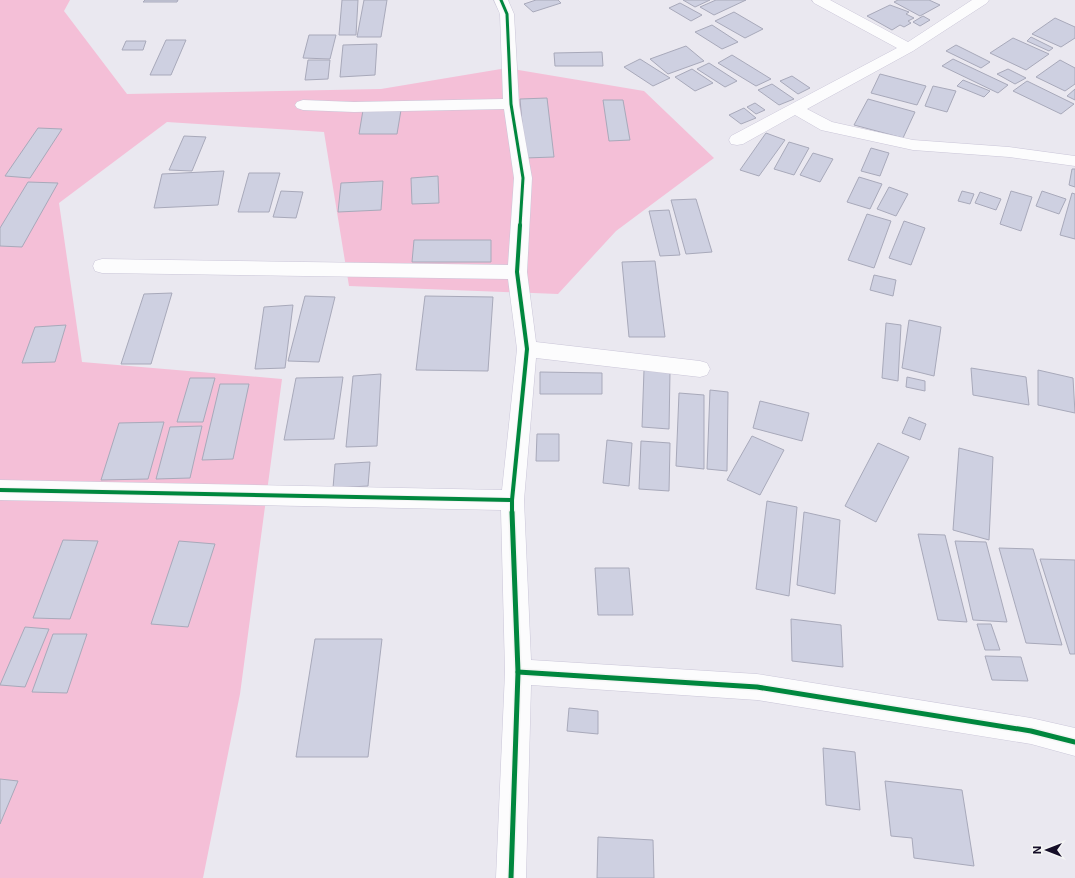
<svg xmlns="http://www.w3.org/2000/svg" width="1075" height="878" font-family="Inter,sans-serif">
	<rect width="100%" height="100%" fill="#eae8f0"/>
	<polygon fill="#f4bfd7" points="0,0 70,0 64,11 127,94 381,89 507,68 644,91 714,158 616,231 558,294 349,286 324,132 167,122 59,203 82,362 282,379 240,694 203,878 0,878"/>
	<g fill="#ced0e1" stroke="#a8a9ba">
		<polygon points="145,0 178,0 177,2 143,2"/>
		<polygon points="342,0 358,0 356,35 339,35"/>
		<polygon points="364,0 387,0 381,37 357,37"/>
		<polygon points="536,0 558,0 561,3 533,12 524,4"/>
		<polygon points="683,0 710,0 695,7"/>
		<polygon points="716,0 746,0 714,15 700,7"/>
		<polygon points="898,0 929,0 940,5 920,16 894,2"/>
		<polygon points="680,3 702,15 691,21 669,8"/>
		<polygon points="890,5 909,12 906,14 914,18 908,21 911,23 904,27 900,25 892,30 867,16"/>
		<polygon points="734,12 763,29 745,38 715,21"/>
		<polygon points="923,16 930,20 920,26 913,22"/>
		<polygon points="1055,18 1075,27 1075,38 1061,47 1032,34"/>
		<polygon points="712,25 738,42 722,49 695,32"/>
		<polygon points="309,35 336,35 330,59 303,58"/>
		<polygon points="1031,37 1053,48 1049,51 1027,41"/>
		<polygon points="1013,38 1049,54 1026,70 990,53"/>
		<polygon points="166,40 186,40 171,75 150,75"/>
		<polygon points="126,41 146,41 143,50 122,50"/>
		<polygon points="377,44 375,75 340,77 343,45"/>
		<polygon points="956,45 990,62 981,68 946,51"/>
		<polygon points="686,46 704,61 668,74 650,59"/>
		<polygon points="602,52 603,66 555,66 554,53"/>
		<polygon points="732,55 771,79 756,86 718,63"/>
		<polygon points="640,59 670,78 653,86 624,67"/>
		<polygon points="953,59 1008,85 998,93 942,66"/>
		<polygon points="308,60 330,60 328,79 305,80"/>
		<polygon points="1060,60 1075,68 1075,84 1065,91 1036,77"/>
		<polygon points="709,63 737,81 725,87 697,69"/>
		<polygon points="692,69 713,83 695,91 675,77"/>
		<polygon points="1008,69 1026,78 1015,84 997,74"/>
		<polygon points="880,74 926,86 917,105 871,93"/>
		<polygon points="792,76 810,88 798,94 780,81"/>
		<polygon points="963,80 990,91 984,97 957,86"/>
		<polygon points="1027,81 1074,104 1061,114 1013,91"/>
		<polygon points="772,84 794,99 779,105 758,90"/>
		<polygon points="933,86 956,91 947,112 925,106"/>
		<polygon points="1075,89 1075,100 1067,96"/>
		<polygon points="547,98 554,157 525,158 520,99"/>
		<polygon points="868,99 915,112 903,138 854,125"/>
		<polygon points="603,100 623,100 630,140 609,141"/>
		<polygon points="755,103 765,110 756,114 747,107"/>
		<polygon points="744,108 756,118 741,124 729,115"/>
		<polygon points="363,110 401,110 397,134 359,134"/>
		<polygon points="38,128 62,129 30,178 5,176"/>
		<polygon points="766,133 785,140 759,176 740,170"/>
		<polygon points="184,136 206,137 192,171 169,170"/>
		<polygon points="789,142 809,148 794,175 774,169"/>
		<polygon points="871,148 889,153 880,176 861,171"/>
		<polygon points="813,153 833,159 820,182 800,175"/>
		<polygon points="1072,169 1075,169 1075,187 1069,185"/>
		<polygon points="224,171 218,205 154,208 162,174"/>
		<polygon points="249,173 280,173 269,212 238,212"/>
		<polygon points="438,176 439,203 412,204 411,178"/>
		<polygon points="859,177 882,184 870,209 847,202"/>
		<polygon points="383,181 381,210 338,212 341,183"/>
		<polygon points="28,182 58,183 22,247 0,246 0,228"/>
		<polygon points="889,187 908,194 896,216 877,209"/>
		<polygon points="281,191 303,192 296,218 273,217"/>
		<polygon points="962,191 974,194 970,204 958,201"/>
		<polygon points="1011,191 1032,197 1021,231 1000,224"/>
		<polygon points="1042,191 1066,199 1059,214 1036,206"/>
		<polygon points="980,192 1001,199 996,210 975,203"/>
		<polygon points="1072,193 1075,194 1075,239 1060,235"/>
		<polygon points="696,199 712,252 686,254 671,200"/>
		<polygon points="669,210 680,255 660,256 649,211"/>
		<polygon points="867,214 891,221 874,268 848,260"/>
		<polygon points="904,221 925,228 911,265 889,258"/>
		<polygon points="414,240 491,240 491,262 412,262"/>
		<polygon points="655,261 665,337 629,337 622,262"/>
		<polygon points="874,275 896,280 893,296 870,290"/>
		<polygon points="172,293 151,364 121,364 144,294"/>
		<polygon points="305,296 335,297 319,362 288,361"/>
		<polygon points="425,296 493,297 488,371 416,370"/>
		<polygon points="293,305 285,368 255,369 264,307"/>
		<polygon points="909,320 941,327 934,376 902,368"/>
		<polygon points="886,323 901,325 898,381 882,378"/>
		<polygon points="66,325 55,362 22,363 35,327"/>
		<polygon points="971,368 1026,377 1029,405 973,395"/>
		<polygon points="644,370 670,372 669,429 642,427"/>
		<polygon points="1038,370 1073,378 1075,413 1038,405"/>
		<polygon points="540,372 602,373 602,394 540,394"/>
		<polygon points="381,374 377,446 346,447 353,376"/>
		<polygon points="343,377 334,439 284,440 296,378"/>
		<polygon points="907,377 925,381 925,391 906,387"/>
		<polygon points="190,378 215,378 203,422 177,422"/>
		<polygon points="220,384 249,384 233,459 202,460"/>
		<polygon points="710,390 728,392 727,471 707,469"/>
		<polygon points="679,393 704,395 704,469 676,466"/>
		<polygon points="760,401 809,413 802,441 753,428"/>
		<polygon points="909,417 926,424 920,440 902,433"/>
		<polygon points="164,422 148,479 101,480 119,423"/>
		<polygon points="202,426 190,478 156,479 170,427"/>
		<polygon points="537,434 559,434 559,461 536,461"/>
		<polygon points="752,436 784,450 760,495 727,480"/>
		<polygon points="607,440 632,443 629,486 603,483"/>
		<polygon points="641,441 670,443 669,491 639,489"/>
		<polygon points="878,443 909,457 876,522 845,506"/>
		<polygon points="959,448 993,457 989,540 953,530"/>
		<polygon points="370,462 368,486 333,488 335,464"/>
		<polygon points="767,501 797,507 789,596 756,589"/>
		<polygon points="804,512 840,520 835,594 797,585"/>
		<polygon points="918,534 945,535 967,622 938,620"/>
		<polygon points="63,540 98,541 70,619 33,618"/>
		<polygon points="179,541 215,544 188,627 151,624"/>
		<polygon points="955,541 986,542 1007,622 973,620"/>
		<polygon points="999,548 1033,549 1062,645 1026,643"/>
		<polygon points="1040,559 1075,560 1075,654 1070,654"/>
		<polygon points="595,568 629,568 633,615 598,615"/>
		<polygon points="791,619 841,625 843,667 792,661"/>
		<polygon points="977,624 991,624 1000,650 985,650"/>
		<polygon points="25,627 49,629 25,687 0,685"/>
		<polygon points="53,634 87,634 67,693 32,692"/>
		<polygon points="315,639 382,639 368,757 296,757"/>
		<polygon points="985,656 1021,657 1028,681 992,680"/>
		<polygon points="569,708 598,711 598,734 567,731"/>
		<polygon points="823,748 855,752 860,810 826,805"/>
		<polygon points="0,779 18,781 0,824"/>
		<polygon points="885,781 962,790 974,866 914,858 912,838 891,836"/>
		<polygon points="598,837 653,840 654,878 597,878"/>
	</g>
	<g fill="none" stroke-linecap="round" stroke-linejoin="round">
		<g stroke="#cac6d8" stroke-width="1">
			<g id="street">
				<polygon points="494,0 508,0 514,14 519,104 532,178 527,272 536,342 700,361 707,363 710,369 707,375 700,377 536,358 524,500 531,660 757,674 1031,718 1075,728 1075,756 1031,744 757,700 531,685 526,878 496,878 505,672 501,510 0,500 0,480 502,490 517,349 508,279 102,273 95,271 93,266 95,261 102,259 508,265 514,178 504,109 354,112 303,110 297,108 295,105 297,102 303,100 354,102 503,99 500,14"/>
				<polygon points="812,0 830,0 908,42 972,0 989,0 987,3 913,51 807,109 832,122 913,140 1009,147 1075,156 1075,166 1009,157 913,150 821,130 795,115 743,144 737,145 731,144 729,140 731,136 897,48 814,3"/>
			</g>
		</g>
		<use href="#street" fill="#fcfcfd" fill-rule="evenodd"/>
		<g stroke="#f4f4f4" stroke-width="5">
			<polyline id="cycleway-far2" points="501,0 507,14 511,104 523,178 520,226"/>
		</g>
		<g stroke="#f4f4f4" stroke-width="6">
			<g id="cycleway-far1">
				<polyline points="0,490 512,500"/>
				<polyline points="512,513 512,500 527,349 517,272 520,225"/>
			</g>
		</g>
		<g stroke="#f4f4f4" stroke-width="8">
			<g id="cycleway">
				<polyline points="518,672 757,687 1031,731 1075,742"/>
				<polyline points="511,878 518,672 512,512"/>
			</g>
		</g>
		<use href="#cycleway-far2" stroke="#00873e" stroke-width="3"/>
		<use href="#cycleway-far1" stroke="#00873e" stroke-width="4"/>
		<use href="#cycleway" stroke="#00873e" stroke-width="5"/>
	</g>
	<g transform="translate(1047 850) rotate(270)" stroke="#f4f4f4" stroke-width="3" paint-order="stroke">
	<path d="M0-3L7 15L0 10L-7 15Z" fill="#150d28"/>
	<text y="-6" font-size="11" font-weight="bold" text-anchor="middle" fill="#150d28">N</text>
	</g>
</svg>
